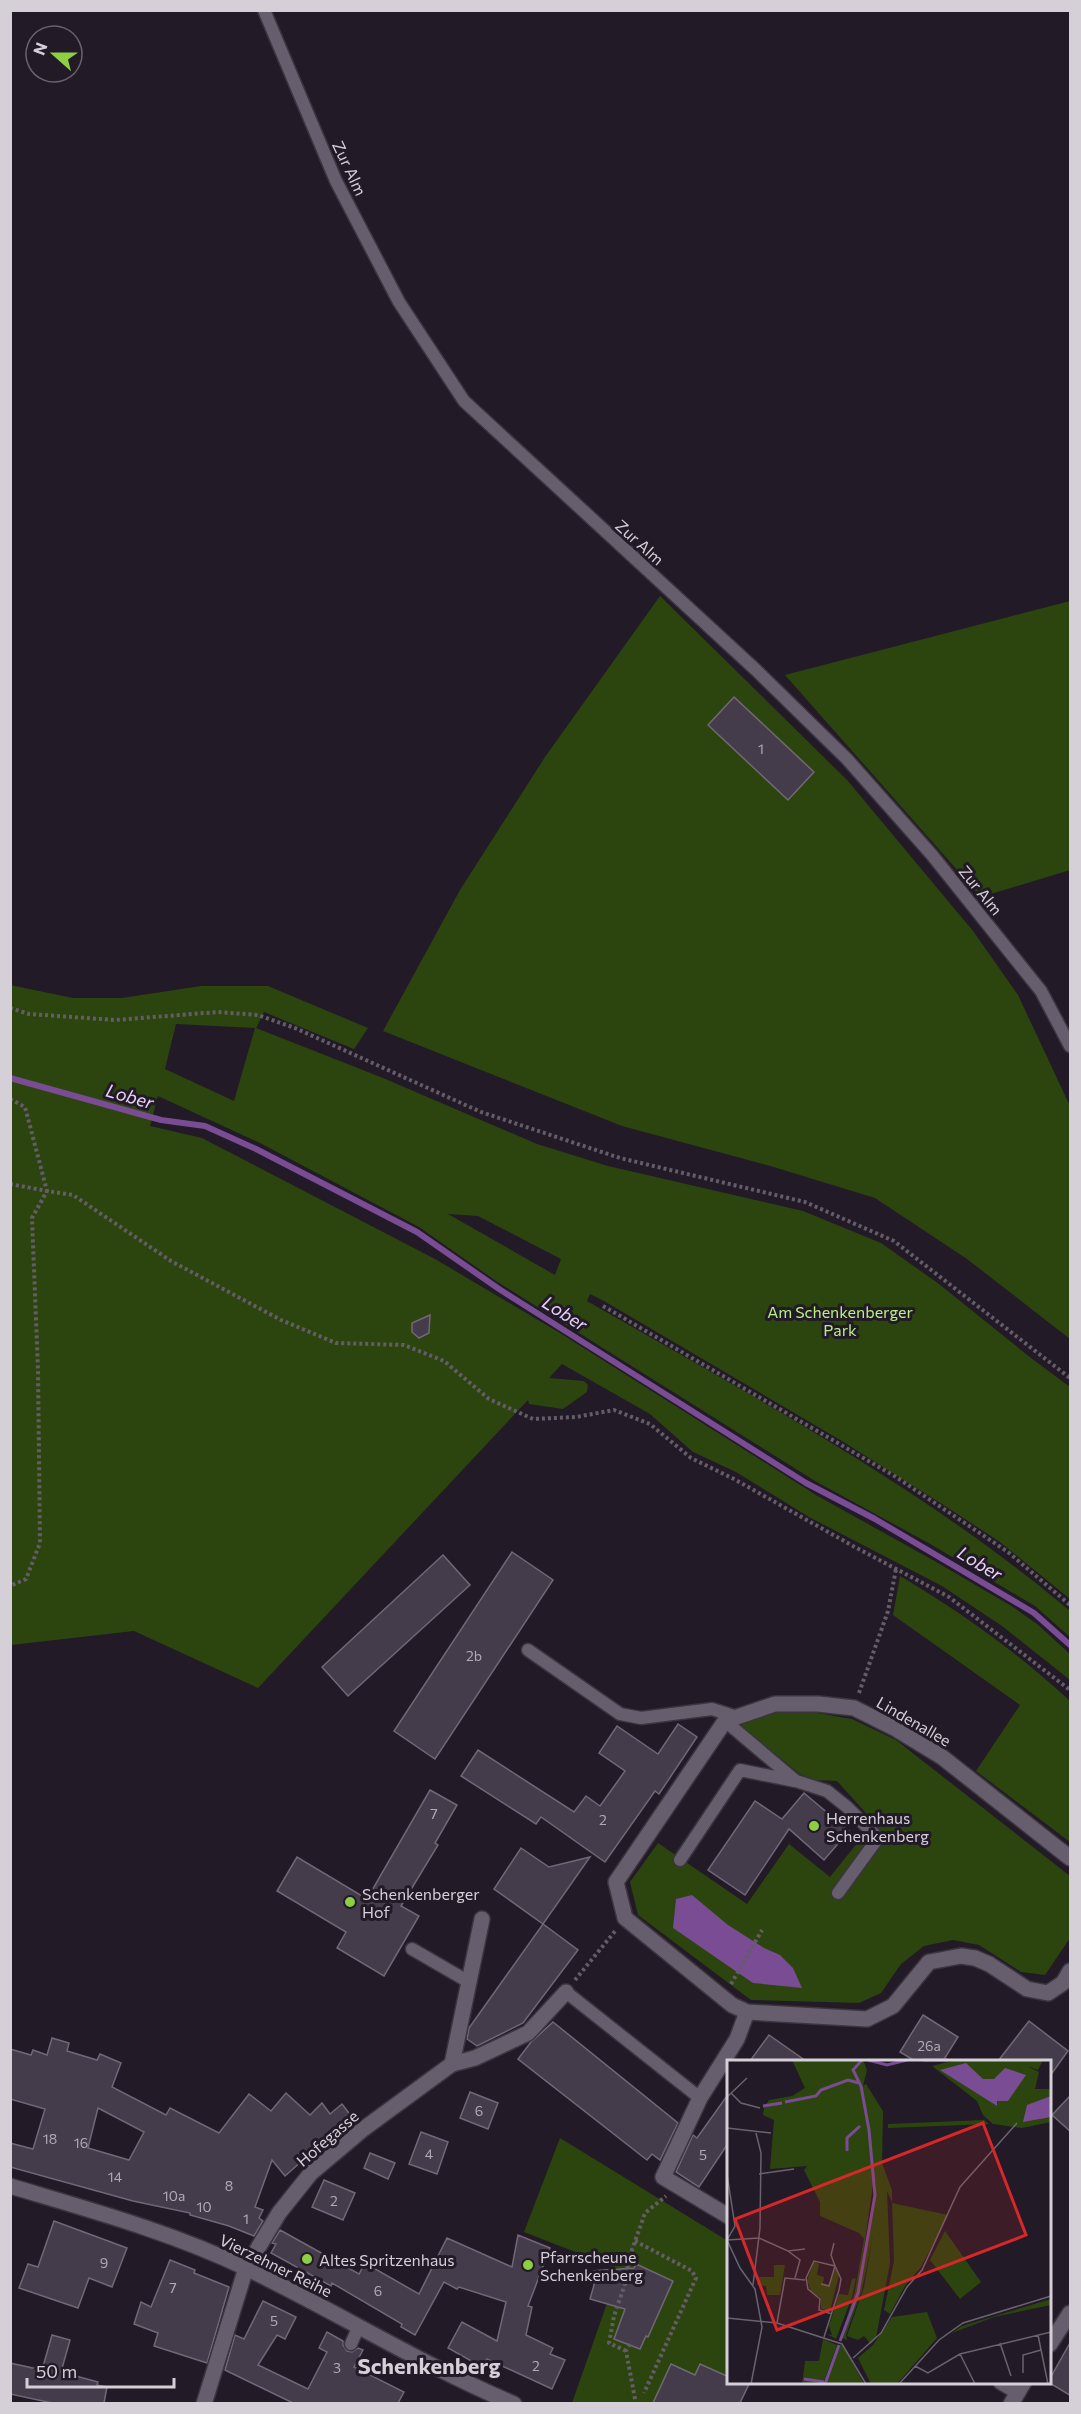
<svg xmlns="http://www.w3.org/2000/svg" width="1081" height="2414" font-family="Commissioner,sans-serif">
	<rect width="100%" height="100%" fill="#221a27"/>
	<g fill="#2c450e" fill-rule="evenodd">
		<polygon points="660,596 848,781 973,931 1018,995 1070,1106 1070,1339 967,1259 875,1198 767,1165 622,1126 383,1031 460,890 545,757"/>
		<polygon points="1070,601 1070,870 981,897 785,675"/>
		<path d="M10,985L73,998H122L201,986H268L368,1028L354,1049L264,1012L256,1028L383,1078L537,1144L608,1166L803,1211L881,1243L939,1284L1031,1358L1070,1387V1599L1000,1542L942,1504L842,1441L604,1301L590,1294L587,1301C752,1396 924,1488 1070,1611V1637L1035,1606L932,1545L815,1481L496,1281L419,1227L260,1143L158,1096L150,1126L202,1138L435,1259L560,1333L816,1495L938,1563L1013,1607L1037,1624L1070,1654V1680L1002,1626L942,1586L809,1517L736,1472L693,1452L650,1414L562,1364L549,1378L584,1381L588,1385L587,1392L563,1409L529,1404L528,1400L258,1688L134,1631L11,1645ZM176,1024L255,1028L234,1101L165,1069ZM448,1214L478,1216L561,1259L555,1275Z"/>
		<path d="M900,1576C961,1612 1018,1653 1070,1701V1842L976,1771L1020,1705L893,1615Z"/>
		<polygon points="776,1712 817,1713 852,1719 896,1740 1070,1876 1070,1938 1045,1975 1021,1972 979,1945 953,1940 924,1946 901,1964 881,1993 859,2003 751,2000 638,1915 630,1882 658,1843 747,1904 789,1844 830,1877 874,1822 837,1781 815,1780 800,1774 740,1725"/>
		<polygon points="560,2138 728,2241 728,2377 695,2375 671,2364 653,2403 572,2403 619,2269 524,2232"/>
	</g>
	<polygon fill="#794c93" points="692,1895 728,1925 764,1948 780,1955 793,1968 802,1988 753,1983 673,1928 676,1899"/>
	<g fill="none" stroke-linecap="round" stroke-linejoin="round">
		<polyline stroke="#794c93" stroke-width="6" points="10,1078 161,1120 205,1126 256,1149 417,1232 499,1289 806,1483 875,1519 1034,1613 1070,1645"/>
	</g>
	<g fill="#453c4b" stroke="#716877" stroke-width="1.5" fill-rule="evenodd">
		<polygon points="734,697 814,772 788,800 708,725"/>
		<polygon points="430,1315 429,1333 419,1338 412,1332 412,1323"/>
		<polygon points="512,1552 553,1580 435,1759 394,1731"/>
		<polygon points="443,1555 470,1585 348,1696 322,1667"/>
		<polygon points="678,1724 697,1737 659,1794 655,1791 605,1862 541,1817 536,1824 461,1776 478,1750 574,1812 586,1796 600,1806 625,1771 599,1753 617,1726 658,1754"/>
		<polygon points="430,1790 457,1805 435,1843 438,1845 401,1906 419,1916 384,1976 337,1948 346,1932 277,1891 297,1857 367,1899"/>
		<polygon points="804,1793 849,1831 824,1860 789,1829 745,1895 708,1870 755,1801 782,1819"/>
		<polygon points="521,1848 549,1867 590,1857 543,1924 494,1889"/>
		<polygon points="543,1924 578,1950 523,2023 477,2046 467,2039 469,2028"/>
		<polygon points="923,2015 958,2037 943,2061 915,2061 900,2052"/>
		<polygon points="1029,2021 1068,2051 1050,2076 1050,2061 998,2061"/>
		<polygon points="553,2022 678,2123 660,2160 652,2154 647,2160 518,2059 531,2042"/>
		<polygon points="769,2035 806,2061 750,2061"/>
		<path d="M52,2038L69,2043L67,2051L97,2060L100,2054L121,2063L112,2087L166,2115L170,2108L219,2133L249,2094L271,2111L286,2093L310,2115L322,2103L330,2114L342,2104L352,2117L285,2176L272,2160L255,2207L263,2210L259,2218L263,2221L254,2236L229,2226L190,2215V2213L133,2201L10,2167V2143L33,2149L45,2109L10,2099V2049L31,2055L33,2050L47,2055ZM98,2108L144,2132L129,2160L88,2148Z"/>
		<polygon points="470,2092 498,2103 488,2129 460,2118"/>
		<polygon points="729,2093 729,2142 699,2187 676,2172 693,2135 697,2138"/>
		<polygon points="1071,2095 1071,2132 1052,2115"/>
		<polygon points="421,2132 448,2142 437,2174 409,2164"/>
		<polygon points="370,2153 395,2163 388,2179 364,2168"/>
		<polygon points="324,2180 355,2193 343,2220 312,2207"/>
		<polygon points="54,2221 127,2248 112,2287 89,2278 78,2308 19,2288 28,2264 38,2267"/>
		<polygon points="280,2230 359,2274 365,2263 419,2294 447,2238 512,2267 518,2235 550,2248 528,2306 532,2307 526,2335 553,2348 550,2354 565,2360 552,2389 487,2359 482,2367 448,2348 462,2322 497,2341 506,2302 459,2287 457,2289 444,2282 415,2335 401,2327 402,2324 332,2283 331,2286 271,2253 276,2244 272,2243"/>
		<polygon points="170,2260 195,2270 194,2273 229,2287 207,2363 154,2346 158,2333 134,2324 141,2302 151,2307"/>
		<polygon points="636,2264 673,2281 648,2337 646,2336 640,2349 614,2339 625,2309 590,2299 594,2285 591,2271 634,2268"/>
		<polygon points="263,2301 296,2317 285,2339 277,2335 258,2365 308,2389 327,2352 319,2348 327,2332 343,2341 343,2345 347,2351 352,2352 358,2348 363,2350 354,2367 404,2392 398,2403 293,2403 225,2370 235,2335 244,2339"/>
		<polygon points="52,2335 70,2340 61,2372 98,2382 97,2385 107,2387 104,2403 52,2403 10,2394 10,2363 42,2370"/>
		<polygon points="1071,2341 1071,2396 1048,2382"/>
		<polygon points="671,2364 695,2375 700,2364 729,2377 729,2382 750,2382 740,2403 653,2403"/>
	</g>
	<g fill="none" stroke-linecap="round" stroke-linejoin="round">
		<g stroke="#3b353f" stroke-width="15">
			<g id="service">
				<polyline points="264,10 336,181 399,302 464,401 756,670 847,759 932,855 1041,991 1070,1046"/>
				<polyline points="528,1650 620,1714 641,1718 712,1709 737,1717"/>
				<polyline points="725,1721 796,1781 827,1791 847,1807 878,1838 838,1893"/>
				<polyline points="680,1860 740,1770 795,1781"/>
				<polyline points="412,1949 469,1982"/>
				<polyline points="566,1992 700,2098"/>
				<polyline points="351,2344 358,2328"/>
			</g>
		</g>
		<g stroke="#3b353f" stroke-width="18">
			<g id="minor">
				<polyline points="1070,1858 942,1757 896,1729 854,1708 818,1704 775,1704 725,1721 616,1882 625,1918 732,2005 747,2012 867,2019 893,2006 929,1962 961,1956 975,1958 989,1964 1027,1989 1048,1993 1063,1983 1070,1971"/>
				<polyline points="452,2064 475,2058 528,2033 566,1992"/>
				<path d="M10,2186C90,2210 171,2232 246,2268C337,2312 422,2365 514,2404"/>
				<polyline points="728,2216 663,2177 700,2098 737,2039 747,2012"/>
				<polyline points="1001,2382 1018,2392"/>
				<polyline points="204,2404 246,2268 279,2213 311,2173 362,2130 452,2064 482,1919"/>
			</g>
		</g>
		<g stroke="#3b353f" stroke-width="18">
			<g id="tertiary">
				<polyline points="1050,2344 1070,2313"/>
				<polyline points="1011,2404 1024,2382"/>
			</g>
		</g>
		<g stroke="#645d68" stroke-width="4" stroke-dasharray="3 3" stroke-linecap="butt">
			<polyline points="10,1008 29,1014 115,1020 218,1012 258,1015 295,1028 481,1112 620,1158 805,1202 894,1241 1070,1378"/>
			<polyline points="10,1099 25,1107 47,1191 73,1195 171,1261 281,1320 336,1343 404,1345 444,1361 489,1399 533,1419 576,1417 614,1410 650,1424 691,1458 734,1479 853,1546 949,1597 1070,1690"/>
			<polyline points="10,1184 47,1191 32,1218 38,1370 40,1543 26,1579 10,1586"/>
			<polyline points="603,1306 896,1477 1008,1552 1070,1605"/>
			<polyline points="859,1693 888,1611 896,1569"/>
			<polyline points="575,1980 616,1930"/>
			<polyline points="731,1984 762,1930"/>
			<polyline points="635,2241 692,2271 696,2278 644,2393"/>
			<polyline points="630,2344 626,2351 636,2404"/>
			<polyline points="626,2351 609,2343 614,2316 627,2278 628,2261 645,2213 666,2196"/>
		</g>
		<use href="#service" stroke="#675e6d" stroke-width="12"/>
		<use href="#minor" stroke="#675e6d" stroke-width="15"/>
		<use href="#tertiary" stroke="#675e6d" stroke-width="15"/>
	</g>
	<g fill="#8ece43" stroke="#221a27" stroke-width="2">
		<circle cx="814" cy="1826" r="6"/>
		<circle cx="350" cy="1902" r="6"/>
		<circle cx="307" cy="2259" r="6"/>
		<circle cx="528" cy="2265" r="6"/>
	</g>
	<g text-anchor="middle" dominant-baseline="central" stroke-width="6" stroke-linejoin="round" paint-order="stroke">
		<g font-size="14" fill="#b1aab5">
			<text x="761" y="748">1</text>
			<text x="474" y="1655">2b</text>
			<text x="434" y="1813">7</text>
			<text x="603" y="1819">2</text>
			<text x="929" y="2045">26a</text>
			<text x="479" y="2110">6</text>
			<text x="50" y="2138">18</text>
			<text x="81" y="2142">16</text>
			<text x="429" y="2153">4</text>
			<text x="703" y="2154">5</text>
			<text x="115" y="2176">14</text>
			<text x="229" y="2185">8</text>
			<text x="174" y="2195">10a</text>
			<text x="334" y="2200">2</text>
			<text x="204" y="2206">10</text>
			<text x="246" y="2218">1</text>
			<text x="104" y="2262">9</text>
			<text x="173" y="2287">7</text>
			<text x="378" y="2290">6</text>
			<text x="274" y="2320">5</text>
			<text x="536" y="2365">2</text>
			<text x="337" y="2367">3</text>
		</g>
		<g font-size="16" fill="#d5cfd8" stroke="#221a27">
			<text transform="translate(350 168) rotate(65)">Zur Alm</text>
			<text transform="translate(640 542) rotate(42)">Zur Alm</text>
			<text transform="translate(981 890) rotate(51)">Zur Alm</text>
			<text transform="translate(914 1721) rotate(30)">Lindenallee</text>
			<text transform="translate(327 2138) rotate(-41)">Hofegasse</text>
			<text transform="translate(276 2265) rotate(26)">Vierzehner Reihe</text>
		</g>
		<g font-size="16" fill="#b9f083" stroke="#221a27">
			<text x="840" y="1311">Am Schenkenberger<tspan x="840" dy="18">Park</tspan></text>
		</g>
		<g font-size="16" fill="#d5cfd8" stroke="#221a27" text-anchor="start">
			<text x="826" y="1817">Herrenhaus<tspan x="826" dy="18">Schenkenberg</tspan></text>
			<text x="362" y="1893">Schenkenberger<tspan x="362" dy="18">Hof</tspan></text>
			<text x="540" y="2256">Pfarrscheune<tspan x="540" dy="18">Schenkenberg</tspan></text>
			<text x="319" y="2259">Altes Spritzenhaus</text>
		</g>
		<g font-size="18" font-style="italic" fill="#e9d1f9" stroke="#221a27">
			<text transform="translate(130 1096) rotate(16)">Lober</text>
			<text transform="translate(565 1313) rotate(32)">Lober</text>
			<text transform="translate(980 1563) rotate(31)">Lober</text>
		</g>
		<g font-size="22" font-weight="bold" fill="#d5cfd8" stroke="#221a27">
			<text x="429" y="2365">Schenkenberg</text>
		</g>
	</g>
	<g transform="translate(727 2060)">
		<rect width="324" height="324" fill="#221a27"/>
		<path d="M65,0H136L140,10L136,26L139,24L156,51L155,103L165,130V142L160,131L163,203L149,278L144,284L137,276L131,280L120,276L137,227L146,175L135,230L119,275L120,280L115,278L132,233L149,123L146,124L131,231L114,278L128,231L137,179L132,173L93,156V142L77,110L80,106L43,109L47,60L36,55L37,48L42,40L65,36L78,28ZM229,0H316L311,10L300,6L312,12L308,29H324V62L295,68L266,64L256,55L250,41L205,6ZM257,60L262,64L161,68V64ZM165,143L221,155L194,207L178,226L163,254L157,250L167,201ZM218,171L254,222L233,239L203,200ZM87,202L92,204L90,215L97,217L96,223L103,225L108,208L112,215L103,251L94,249V238L84,231L80,220ZM47,205H58L53,235H40L39,226L30,225L31,217H47ZM129,218L125,237L109,279L100,274L105,275L102,266L112,234L121,235L125,219ZM324,239V245L267,257L225,273L235,266ZM200,252L210,278L170,324H144L131,298L146,285L165,257ZM96,279L110,285L96,324H75L78,301H92ZM113,285L116,286L137,324H99Z" fill="#2c450e"/>
		<path d="M239,3L256,19H267L278,8L299,15L281,41H270V46L213,10ZM324,36V57L296,62L300,45Z" fill="#794c93"/>
		<path fill="none" stroke="#794c93" stroke-width="3" d="M141,0L160,5L180,0M196,0H221M58,42L89,36L94,30L121,20L132,23M36,46L55,43M120,91V78L133,66M113,281L131,233L148,135L142,70L134,26L126,10L135,0M77,319L97,322M98,324L112,285"/>
		<path fill="none" stroke="#6a626e" stroke-width="1.5" d="M4,33L14,43L33,48M0,37L20,18M0,68L44,73M0,114L8,166L0,180M32,114L67,109M0,180L13,208L28,229L35,267L24,324M0,180L32,178L61,191L78,189M107,183L104,195L108,206M61,191L73,200L68,218M94,224L102,226L108,206M26,225L33,168L34,93L29,73M0,258L50,263L115,284L139,324M50,263L58,218L78,220M311,275L321,324M97,277L112,230L114,219L108,206L87,201L79,218L81,229L93,239L92,250L105,254M273,283L284,316M233,294L248,324M126,298L154,273L180,227L195,210L233,127L290,63M188,306L201,313L233,294L324,272M296,313V295L314,290M172,324L212,280L236,263L324,236"/>
		<path fill="#d62828" fill-opacity="0.15" stroke="#d62828" stroke-width="3" d="M256,63L299,175L50,270L8,159Z"/>
		<rect width="324" height="324" fill="none" stroke="#d5cfd8" stroke-width="3"/>
	</g>
	<rect width="1081" height="2414" fill="none" stroke="#d5cfd8" stroke-width="24"/>
	<g transform="translate(54 54) rotate(291)"><circle r="28" fill="#221a27" stroke="#6a626e" stroke-width="1.5"/>
	<path d="M0-4.5L10 22L0 15L-10 22Z" fill="#8ece43"/>
	<text y="-9" font-size="16" font-weight="bold" text-anchor="middle" fill="#d5cfd8">N</text>
	</g>
	<path d="M27 2378v9h147v-9" fill="none" stroke="#d5cfd8" stroke-width="3"/>
	<text x="36" y="2378" font-size="18" fill="#d5cfd8" stroke="#221a27" stroke-width="4.5" paint-order="stroke">50 m</text>
</svg>
